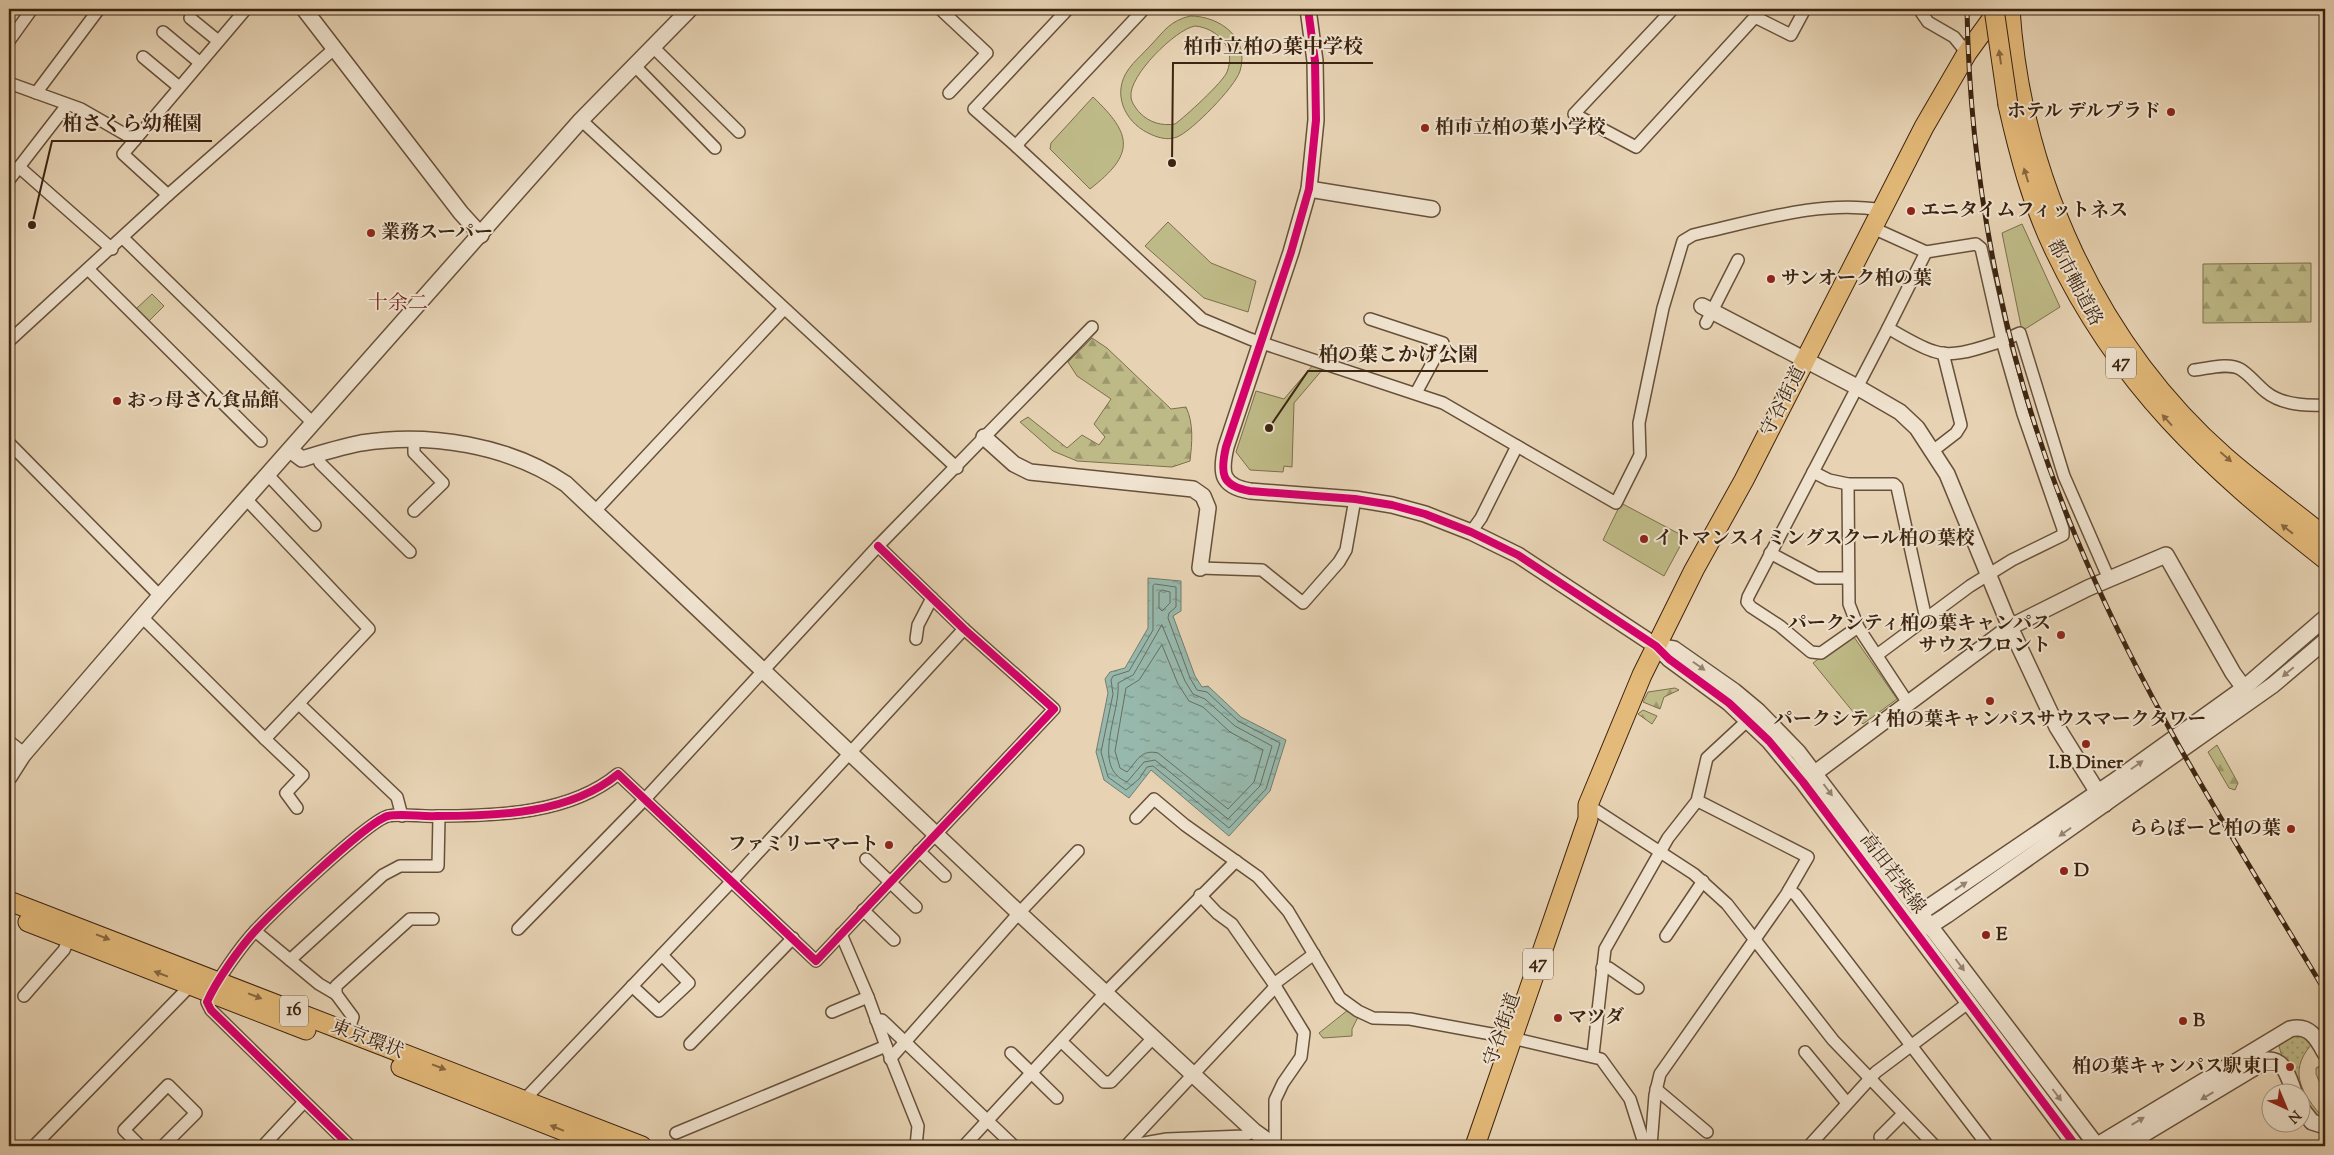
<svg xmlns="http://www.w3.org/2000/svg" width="2334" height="1155" font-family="'Sorts Mill Goudy','Noto Serif JP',serif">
	<defs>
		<pattern id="grass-dots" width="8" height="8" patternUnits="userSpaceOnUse" patternTransform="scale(1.25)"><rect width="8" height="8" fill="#beba87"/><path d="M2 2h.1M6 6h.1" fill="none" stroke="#9c976d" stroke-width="1.8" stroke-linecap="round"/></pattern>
		<pattern id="forest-firs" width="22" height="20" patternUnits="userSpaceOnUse" patternTransform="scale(1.25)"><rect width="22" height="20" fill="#beba87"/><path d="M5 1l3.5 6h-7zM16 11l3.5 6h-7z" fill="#9c976d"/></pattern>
		<pattern id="water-ripples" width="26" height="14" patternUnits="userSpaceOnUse" patternTransform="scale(1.25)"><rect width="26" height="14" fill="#97b8ac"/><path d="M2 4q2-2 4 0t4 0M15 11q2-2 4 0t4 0" fill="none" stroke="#7c958b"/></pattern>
	</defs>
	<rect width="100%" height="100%" fill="#e7d3b4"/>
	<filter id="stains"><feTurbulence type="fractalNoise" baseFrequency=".004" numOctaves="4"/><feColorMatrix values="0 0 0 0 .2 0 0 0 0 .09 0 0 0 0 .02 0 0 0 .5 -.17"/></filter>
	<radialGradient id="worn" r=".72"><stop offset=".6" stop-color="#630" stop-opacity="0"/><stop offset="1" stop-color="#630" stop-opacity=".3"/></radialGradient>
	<g fill="url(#grass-dots)" stroke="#7d6f4c">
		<path d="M2298,1036L2305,1037L2311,1045C2287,1073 2303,1094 2323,1118H2317L2304,1102L2291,1065L2282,1057L2279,1046L2290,1037Z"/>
		<polygon points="2321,1065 2325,1068 2325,1095 2316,1074 2316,1068"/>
	</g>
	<g fill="url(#forest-firs)" stroke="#7d6f4c">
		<polygon points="2311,263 2311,322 2203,323 2203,264"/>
		<path d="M1092,338L1107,348L1171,409L1186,407C1194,424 1192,443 1190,461L1172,467L1077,461L1053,451L1020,422L1028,417L1067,448L1082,435L1099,445L1105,437L1094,424L1111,399L1077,376L1068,362Z"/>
		<polygon points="1675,688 1679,690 1664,697 1660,709 1643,702 1648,692"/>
		<polygon points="1643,710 1657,716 1652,724 1638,714"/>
		<polygon points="2217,745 2238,783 2235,790 2229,788 2208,752"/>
	</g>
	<g fill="#beba87" stroke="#7d6f4c" fill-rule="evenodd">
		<path d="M1190,16C1220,16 1250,38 1240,71C1235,87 1192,131 1177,137C1167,141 1156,137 1148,133C1124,121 1112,93 1128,70C1134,61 1144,53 1151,45C1165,30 1170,21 1190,16ZM1195,26C1217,28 1237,48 1227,72C1223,82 1185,117 1175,124C1162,126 1150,123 1140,113C1137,110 1131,102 1131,97C1128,76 1176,29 1195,26Z"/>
		<path d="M1093,97C1133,135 1135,154 1090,189L1050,149L1051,143Z"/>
		<polygon points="1168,222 1211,263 1256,281 1248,312 1204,298 1145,246"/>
		<polygon points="2022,224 2060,307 2022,331 2002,233"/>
		<polygon points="152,294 164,306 148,322 136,309"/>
		<polygon points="1313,365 1323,369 1294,403 1292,467 1284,466 1283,472 1250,470 1236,452 1256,391 1284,399"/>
		<polygon points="1621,503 1685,537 1664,576 1603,540"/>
		<polygon points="1849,636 1854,637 1897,699 1863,724 1813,663"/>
		<polygon points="1348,1010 1358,1017 1352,1029 1352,1036 1323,1038 1319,1033"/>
	</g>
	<polygon fill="url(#water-ripples)" stroke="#737d6e" points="1148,578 1181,581 1181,611 1173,616 1195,676 1202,687 1208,686 1241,717 1286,740 1270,791 1229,836 1151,770 1129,798 1104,780 1096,752 1108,693 1105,679 1110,672 1125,668 1148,628"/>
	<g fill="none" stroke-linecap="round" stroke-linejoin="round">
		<g stroke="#6a6e5e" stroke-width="1">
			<polygon points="1155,584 1176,587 1176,607 1169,613 1168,618 1190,678 1197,690 1207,692 1238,721 1280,743 1266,789 1229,828 1153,766 1147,767 1139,779 1126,790 1108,777 1101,752 1113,694 1111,680 1113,676 1129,671 1153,630 1153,586"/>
			<polygon points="1162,590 1170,592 1170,603 1162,611 1159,608 1159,593"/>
			<path d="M1162,625L1185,681L1193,694L1205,699L1235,726L1272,746L1260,786L1228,819L1155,760L1144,762L1127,782C1090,767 1121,712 1118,683L1133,675Z"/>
			<path d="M1162,645L1178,684L1189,701L1203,707L1230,732L1263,750L1254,782L1228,809L1158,753C1141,749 1137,761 1127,772L1120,768L1115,751L1126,688L1139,680Z"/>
		</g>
		<g stroke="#675039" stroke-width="14">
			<g id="minor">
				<polyline points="940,9 987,53 949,93"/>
				<polyline points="1144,9 1020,141 1017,147 1202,319 1250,339 1443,403 1517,446 1481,518 1471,532"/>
				<polyline points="1673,9 1574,114 1636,147 1755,17 1791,35 1805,9"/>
				<polyline points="1919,9 1928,22 1954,37 1967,53"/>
				<polyline points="190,18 217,40"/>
				<polyline points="163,32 199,62"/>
				<polyline points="9,41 32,9"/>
				<polyline points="653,47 739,132"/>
				<polyline points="143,57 179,87"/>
				<polyline points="634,65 715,148"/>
				<polyline points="9,83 81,109 135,140"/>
				<polyline points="36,93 99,9"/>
				<polyline points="581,120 957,468"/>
				<polyline points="1017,147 974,109 1068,9"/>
				<polyline points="19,167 112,249"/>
				<polyline points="9,180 67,105"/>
				<polyline points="168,195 123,154 246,9"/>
				<polyline points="1873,228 1926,252 1976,244 1981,248 2002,341 2020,333 2064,476 2109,579"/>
				<polyline points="123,238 313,423"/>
				<polyline points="89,270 261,441"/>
				<polyline points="1370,319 1443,343 1416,393"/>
				<polyline points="1706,323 1738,260"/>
				<polyline points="1888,328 1926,252"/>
				<polyline points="9,341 168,195 335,48"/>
				<path d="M2194,370C2206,369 2228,362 2240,369C2249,374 2257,385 2266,392C2282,405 2306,406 2325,405"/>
				<polyline points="414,440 414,453 443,483 414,511"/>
				<polyline points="9,443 160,596"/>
				<path d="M1517,446L1616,503L1640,455L1639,423L1650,370L1663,308L1683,241L1693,235L1705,232C1763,219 1823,200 1882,210"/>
				<polyline points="1934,450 1956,433 1961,425 1943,353"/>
				<polyline points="317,455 320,463 410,552"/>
				<polyline points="1813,472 1829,480 1848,484 1894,484 1897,487 1926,619"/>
				<polyline points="268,475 315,525"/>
				<polyline points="1848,484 1849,604 1858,627"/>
				<polyline points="595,511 784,309"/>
				<polyline points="1770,553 1817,578 1848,578"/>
				<polyline points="1200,568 1262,570 1303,603 1339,562 1346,550 1355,499"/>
				<polyline points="142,617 265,739 369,629 247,500"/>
				<polyline points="916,639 918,625 932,598"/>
				<path d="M1877,655L1970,586L2012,560L2063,535V529L2023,414L2002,341C1982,347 1954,359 1933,351C1918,346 1902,336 1888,328L1748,597L1747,602L1751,607L1780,626L1811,652L1821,653L1858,627L1908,703"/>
				<polyline points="299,704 397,797 402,816"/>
				<polyline points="265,739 303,775 286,793 297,808"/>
				<polyline points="1588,805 1694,874 1727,904 1833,1040 1935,1146"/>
				<polyline points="1136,818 1154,799 1185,825 1258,877 1288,911 1340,998 1358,1011 1373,1018 1410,1019 1502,1036"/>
				<polyline points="919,851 945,876"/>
				<polyline points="866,859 916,907"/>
				<polyline points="1789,890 1796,895 1988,1146"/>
				<polyline points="1200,895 1217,913 1232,924 1274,984 1304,1033 1301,1057 1283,1083 1275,1100 1275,1146"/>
				<polyline points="863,910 894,940"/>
				<polyline points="518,929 645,799 878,546 1092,327"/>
				<polyline points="255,931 319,984 336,994 353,1017 348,1032"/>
				<polyline points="841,934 868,997 886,1046"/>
				<polyline points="1666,936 1703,881"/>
				<polyline points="290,960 383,875 400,866 438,866 439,816"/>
				<polyline points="1602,968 1609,968 1638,988"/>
				<polyline points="1274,984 1314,954"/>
				<polyline points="632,986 659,1011 689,983 662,955"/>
				<polyline points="336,994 336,986 410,919 433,919"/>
				<polyline points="24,996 64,950 72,932"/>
				<polyline points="832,1012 868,997"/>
				<polyline points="876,1020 882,1020 1014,1146"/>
				<polyline points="1512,1038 1601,1059 1630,1099 1645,1146"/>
				<polyline points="1062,1042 1104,1082 1111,1082 1154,1037"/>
				<polyline points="690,1044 793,938"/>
				<polyline points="1805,1052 1847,1103"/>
				<polyline points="1011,1053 1057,1098"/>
				<polyline points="1593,1055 1605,949 1668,838 1697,801 1707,758 1748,720"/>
				<polyline points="890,1059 1019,913 1078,851"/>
				<polyline points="1656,1089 1707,1132"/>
				<polyline points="525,1099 732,881 964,629"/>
				<polyline points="676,1133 886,1046 918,1126 916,1146"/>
				<polyline points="1880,1137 1903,1114"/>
				<polyline points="34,1146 191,985"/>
				<polyline points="140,1146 124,1130 168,1085 196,1113 163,1146"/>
				<polyline points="263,1146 304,1102"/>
				<path d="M350,1146L211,1010L207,1002C216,981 241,946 256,930C275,910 368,821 388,816C402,813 422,817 437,816C497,816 570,814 618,774L816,961L1054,709L964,629L878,546"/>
				<polyline points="964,1146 1106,992 1236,861"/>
				<polyline points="1126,1146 1276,986"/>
				<polyline points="1127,1146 1167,1139 1244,1136 1254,1131"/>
				<polyline points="1651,1146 1655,1095 1660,1074 1786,895 1808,857 1700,802"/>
				<polyline points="1809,1146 1876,1072 1968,1003"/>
			</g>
		</g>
		<g stroke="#675039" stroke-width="18">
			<g id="tertiary">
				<polyline points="304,9 461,213 481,235"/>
				<path d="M1308,9L1315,61L1316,120L1309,189L1291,252L1226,447C1220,473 1221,486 1250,491L1355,499L1392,505L1425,514L1471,532L1518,555L1656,646L1669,659L1729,703L1769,741L1803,782L2076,1146"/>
				<polyline points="1309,189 1432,209"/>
				<polyline points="1702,306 1857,387 1900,412 1917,428 1947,474 2010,627 2057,727 2105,804"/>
				<polyline points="984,437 1014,464 1030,472 1193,489 1203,496 1208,508 1200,568"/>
				<path d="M290,450L302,459C321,453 341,447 361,443C429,432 509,445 566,484L1019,913L1254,1131L1275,1146"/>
				<polyline points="1656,646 1674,649 1734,691 1758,711 1798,752 2097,1146"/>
				<polyline points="9,744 23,755"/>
				<polyline points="1815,773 2010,627 2088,588 2166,555 2233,673 2244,688"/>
				<polyline points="9,777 23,755 160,596 581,120 690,9"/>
				<polyline points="1916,922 1920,913 2113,782 2244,688 2325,618"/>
				<polyline points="1922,927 1930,926 1947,915 2273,685 2325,641"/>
				<polyline points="2302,1109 2312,1122 2325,1126"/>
				<path d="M2096,1146L2290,1029C2309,1024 2317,1038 2325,1053"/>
				<path d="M2124,1146L2267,1060C2285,1059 2289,1079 2294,1092"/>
			</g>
		</g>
		<g stroke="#3c2410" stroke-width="21">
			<g id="primary">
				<path d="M2010,9C2021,177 2098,345 2225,457C2257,485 2292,510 2325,537"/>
				<path d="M2008,105C2019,154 2032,203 2054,249C2119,386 2208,467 2325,559"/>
				<polyline points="1475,1146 1588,819 1588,805 1642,675 1694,570 1744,480 1924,127 1967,53 1999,9"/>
			</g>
		</g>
		<g stroke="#3c2410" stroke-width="21">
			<g id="trunk">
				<polyline points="9,901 642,1146"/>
				<polyline points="28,922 306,1030"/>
				<polyline points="401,1067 602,1146"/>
			</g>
		</g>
		<use href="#minor" stroke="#efe2ce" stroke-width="11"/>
		<use href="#tertiary" stroke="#efe2ce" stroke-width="15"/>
		<use href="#primary" stroke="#e4ba7a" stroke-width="19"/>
		<use href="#trunk" stroke="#e4ba7a" stroke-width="19"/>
		<g stroke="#3c2410" stroke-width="5">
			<path id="rail" d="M1967,9C1970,198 2011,390 2087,563C2152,713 2241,851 2325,991"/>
		</g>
		<use href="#rail" stroke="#efe2ce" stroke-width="3" stroke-dasharray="9" stroke-linecap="butt"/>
		<g stroke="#3c2410" stroke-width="21" stroke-linecap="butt">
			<polyline id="primary-bridge" points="1994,9 2008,105"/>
		</g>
		<use href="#primary-bridge" stroke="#e4ba7a" stroke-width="19"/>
		<g stroke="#efe2ce" stroke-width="11">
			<g id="cycleway">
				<path d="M1308,9L1315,61L1316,120L1309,189L1291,252L1226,447C1220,473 1221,486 1250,491L1355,499L1392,505L1425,514L1471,532L1518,555L1656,646L1669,659L1729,703L1769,741L1803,782L2076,1146"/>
				<path d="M350,1146L211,1010L207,1002C216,981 241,946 256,930C275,910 368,821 388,816C402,813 422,817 437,816C497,816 570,814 618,774L816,961L1054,709L964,629L878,546"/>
			</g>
		</g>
		<use href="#cycleway" stroke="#d6006c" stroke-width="8"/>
	</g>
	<defs><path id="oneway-solid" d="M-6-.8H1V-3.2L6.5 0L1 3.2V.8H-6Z" transform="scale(1.25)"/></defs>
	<g fill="#886840">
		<use href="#oneway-solid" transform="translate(2000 57) rotate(-98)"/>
		<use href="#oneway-solid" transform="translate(2026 175) rotate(-107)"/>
		<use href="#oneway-solid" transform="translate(2167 420) rotate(-132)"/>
		<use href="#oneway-solid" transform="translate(2226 457) rotate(41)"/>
		<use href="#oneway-solid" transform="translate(2287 529) rotate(-142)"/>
		<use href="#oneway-solid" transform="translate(103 937) rotate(21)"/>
		<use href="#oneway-solid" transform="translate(161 974) rotate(-159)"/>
		<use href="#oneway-solid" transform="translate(255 996) rotate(21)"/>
		<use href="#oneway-solid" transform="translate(439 1067) rotate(21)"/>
		<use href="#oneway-solid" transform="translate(557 1128) rotate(-158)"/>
	</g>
	<g fill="#96836f">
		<use href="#oneway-solid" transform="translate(1699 666) rotate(35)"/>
		<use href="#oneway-solid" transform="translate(2288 672) rotate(140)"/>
		<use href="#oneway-solid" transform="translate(2137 765) rotate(-35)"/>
		<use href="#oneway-solid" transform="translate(1828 790) rotate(53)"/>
		<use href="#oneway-solid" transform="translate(2065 832) rotate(145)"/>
		<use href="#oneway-solid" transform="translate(1961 886) rotate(-34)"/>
		<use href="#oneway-solid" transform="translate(1960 965) rotate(53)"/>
		<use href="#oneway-solid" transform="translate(2057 1095) rotate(53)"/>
		<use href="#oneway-solid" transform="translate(2207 1096) rotate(149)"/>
		<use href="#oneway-solid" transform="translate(2138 1121) rotate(-31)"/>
	</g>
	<g fill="#8f2418" stroke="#efe2ce" stroke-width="2">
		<circle cx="2171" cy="112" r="5"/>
		<circle cx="1425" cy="128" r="5"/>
		<circle cx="1911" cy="211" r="5"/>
		<circle cx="371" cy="233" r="5"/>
		<circle cx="1771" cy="279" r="5"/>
		<circle cx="117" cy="401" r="5"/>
		<circle cx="1644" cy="539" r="5"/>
		<circle cx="2061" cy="635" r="5"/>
		<circle cx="1990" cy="701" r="5"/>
		<circle cx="2086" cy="744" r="5"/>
		<circle cx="2291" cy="829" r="5"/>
		<circle cx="889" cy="845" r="5"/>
		<circle cx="2064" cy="871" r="5"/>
		<circle cx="1986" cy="935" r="5"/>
		<circle cx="1558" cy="1018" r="5"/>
		<circle cx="2183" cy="1021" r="5"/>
		<circle cx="2290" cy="1067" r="5"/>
	</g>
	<g text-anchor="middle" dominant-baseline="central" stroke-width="4" stroke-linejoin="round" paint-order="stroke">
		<g fill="#efe2ce" stroke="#725d49" stroke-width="1">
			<rect x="2106" y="347.5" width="30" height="31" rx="4"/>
			<rect x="1523" y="948.5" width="30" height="31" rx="4"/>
			<rect x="280" y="995.5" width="28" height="31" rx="4"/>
		</g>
		<g font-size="18" font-weight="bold" fill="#3c2410">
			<text x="2121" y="363">47</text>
			<text x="1538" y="964">47</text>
			<text x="294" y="1011">16</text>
		</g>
		<g font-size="19" font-weight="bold" fill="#3c2410" stroke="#efe2ce" text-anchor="start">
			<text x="2161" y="112" text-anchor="end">ホテル デルプラド</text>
			<text x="1435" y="128">柏市立柏の葉小学校</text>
			<text x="1921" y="211">エニタイムフィットネス</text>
			<text x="381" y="233">業務スーパー</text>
			<text x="1781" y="279">サンオーク柏の葉</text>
			<text x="127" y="401">おっ母さん食品館</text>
			<text x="1654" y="539">イトマンスイミングスクール柏の葉校</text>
			<text x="2051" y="624" text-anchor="end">パークシティ柏の葉キャンパス<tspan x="2051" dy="22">サウスフロント</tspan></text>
			<text x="1990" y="720" text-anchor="middle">パークシティ柏の葉キャンパスサウスマークタワー</text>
			<text x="2086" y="763" text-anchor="middle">I.B Diner</text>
			<text x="2281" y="829" text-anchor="end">ららぽーと柏の葉</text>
			<text x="879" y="845" text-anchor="end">ファミリーマート</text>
			<text x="2074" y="871">D</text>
			<text x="1996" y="935">E</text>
			<text x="1568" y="1018">マツダ</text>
			<text x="2193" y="1021">B</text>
			<text x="2280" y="1067" text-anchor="end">柏の葉キャンパス駅東口</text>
		</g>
		<g font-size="19" fill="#3c2410" stroke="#efe2ce">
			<text transform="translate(2074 283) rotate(62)">都市軸道路</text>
			<text transform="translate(1784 402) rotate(-63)">守谷街道</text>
			<text transform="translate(1892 874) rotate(53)">高田若柴線</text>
			<text transform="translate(1503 1030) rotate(-71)">守谷街道</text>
			<text transform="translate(367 1040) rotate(21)">東京環状</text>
		</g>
		<g font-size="20" fill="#7a1f14" stroke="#efe2ce">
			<text x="398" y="304">十余二</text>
		</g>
	</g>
	<path fill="none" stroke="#3c2410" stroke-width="2" d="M1172 163L1173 63H1373M32 225L52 141H212M1269 428L1308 371H1488"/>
	<g fill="#3c2410" stroke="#efe2ce" stroke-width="2">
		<circle cx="1172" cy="163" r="5"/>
		<circle cx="32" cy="225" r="5"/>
		<circle cx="1269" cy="428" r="5"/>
	</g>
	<g font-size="20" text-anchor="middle" font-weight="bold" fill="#3c2410" stroke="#efe2ce" stroke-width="4" stroke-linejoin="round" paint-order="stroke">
		<text x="1273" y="53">柏市立柏の葉中学校</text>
		<text x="132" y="130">柏さくら幼稚園</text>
		<text x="1398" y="361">柏の葉こかげ公園</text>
	</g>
	<rect width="2334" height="1155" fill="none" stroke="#e7d3b4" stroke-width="30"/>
	<rect x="10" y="10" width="2314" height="1135" fill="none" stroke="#3c2410" stroke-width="2.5"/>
	<rect x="15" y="15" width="2304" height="1125" fill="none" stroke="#3c2410"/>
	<g transform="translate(2286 1108) rotate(136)"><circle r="24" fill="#efe2ce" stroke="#a79682"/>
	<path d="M0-4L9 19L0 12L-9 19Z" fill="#8f2418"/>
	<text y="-8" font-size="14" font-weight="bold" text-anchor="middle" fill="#3c2410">N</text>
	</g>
	<rect width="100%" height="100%" filter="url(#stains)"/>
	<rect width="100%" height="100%" fill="url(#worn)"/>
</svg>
